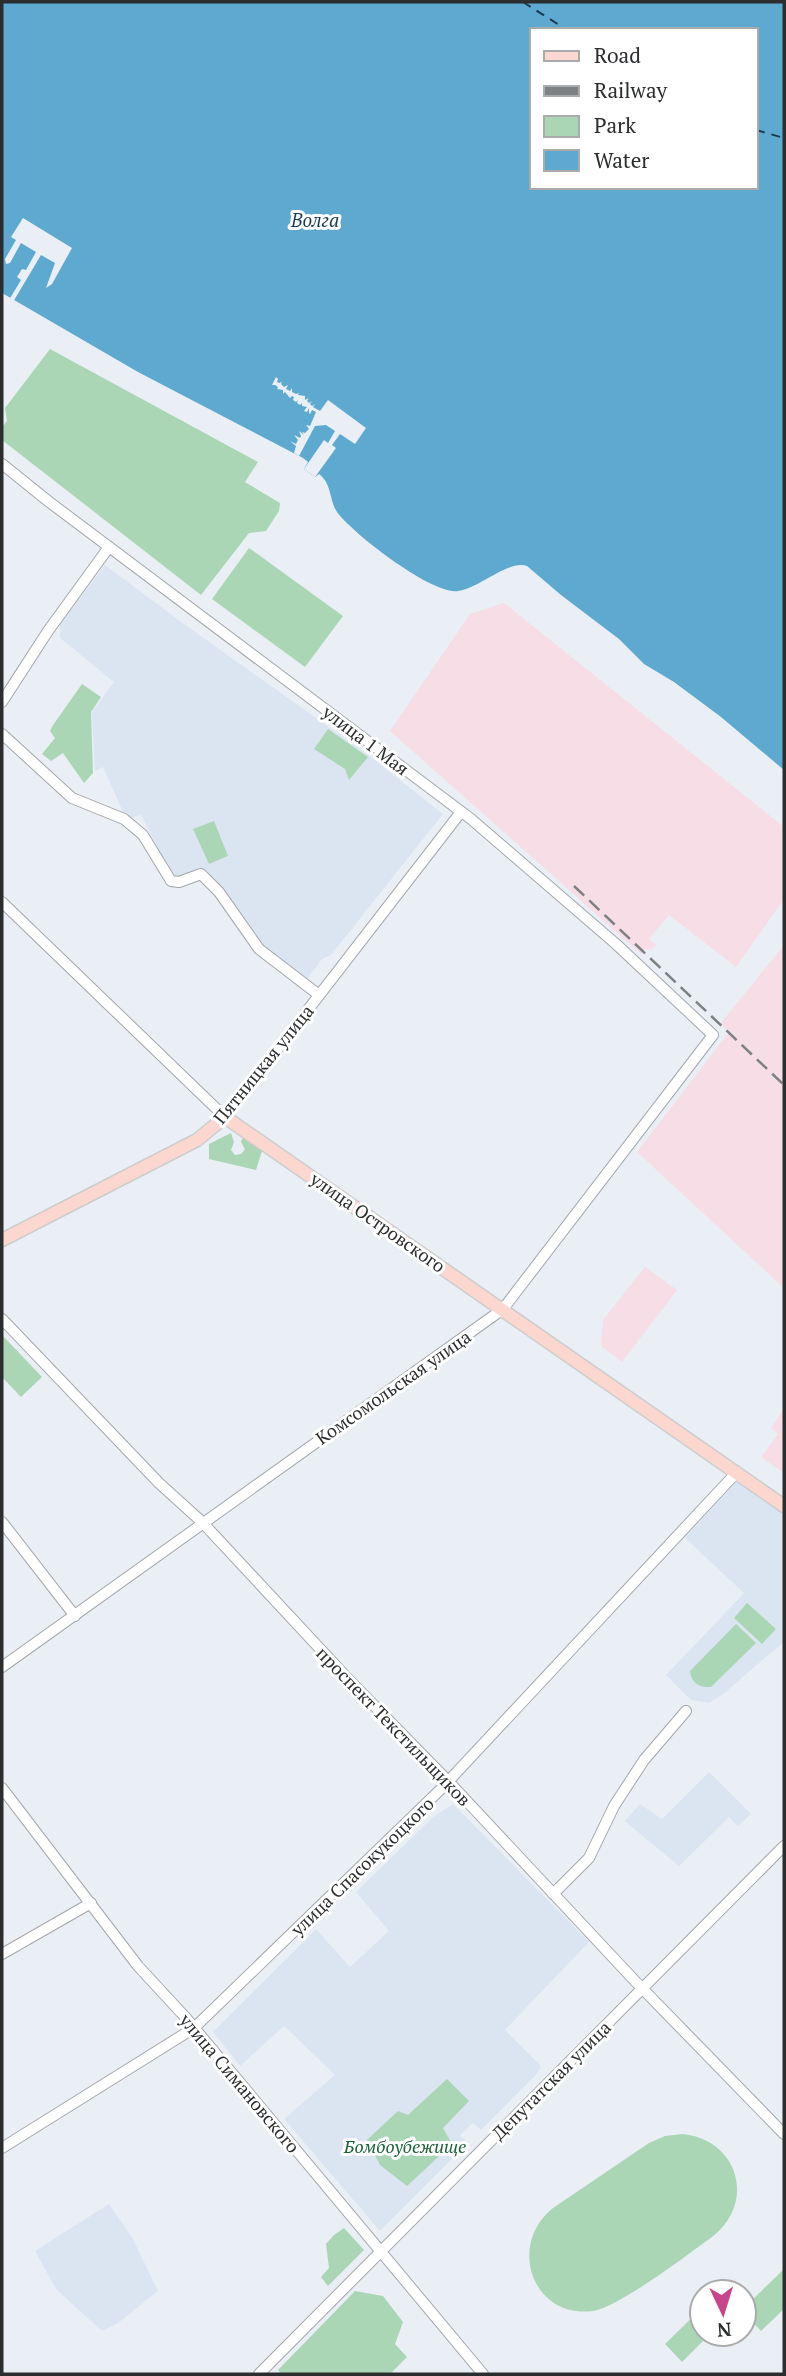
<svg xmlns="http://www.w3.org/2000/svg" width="786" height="2376" font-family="'PT Serif',serif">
	<rect width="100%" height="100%" fill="#eaeff5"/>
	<g fill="#f6dde6">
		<polygon points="504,603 784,827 784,899 736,967 669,915 649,939 657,945 650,950 646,948 641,954 390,731 470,614"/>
		<polygon points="784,945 784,1288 637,1152 729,1032 720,1024"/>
		<polygon points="645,1267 677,1290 622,1362 601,1346 603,1320"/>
		<polygon points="784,1408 784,1473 761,1457 778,1434 771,1428"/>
	</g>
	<g fill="#dbe5f1">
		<polygon points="105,565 184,624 371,757 443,814 331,955 322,959 307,979 259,943 203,868 174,879 141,815 126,819 103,767 95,771 92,712 114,682 60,638 60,624"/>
		<polygon points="738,1480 784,1514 784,1642 723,1694 709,1703 691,1700 666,1675 744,1593 685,1538"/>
		<polygon points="709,1772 751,1814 738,1826 729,1817 679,1866 625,1821 640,1804 662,1819"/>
		<polygon points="453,1804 589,1942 505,2030 541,2066 537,2074 481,2130 473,2123 460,2135 468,2143 380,2231 284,2119 335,2075 284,2026 240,2066 213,2032 316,1929 350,1967 389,1931 356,1892 433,1817"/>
		<polygon points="109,2204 133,2239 158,2291 118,2323 102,2331 56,2289 35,2251"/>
	</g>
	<g fill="#aad6b5">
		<polygon points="50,349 258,462 245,482 280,503 279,511 266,531 249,533 201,595 2,440 2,427 7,421 5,408"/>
		<polygon points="249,548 343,616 305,667 212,599"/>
		<polygon points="82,684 101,697 91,712 93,773 84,783 63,753 51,761 42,754 55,738 50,731 53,725"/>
		<polygon points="328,729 368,757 349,780 345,769 314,749"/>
		<polygon points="214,821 228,856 209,864 193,829"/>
		<polygon points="231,1133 234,1142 231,1150 235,1155 241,1154 245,1149 241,1142 243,1137 262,1151 256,1170 209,1159 209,1144"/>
		<polygon points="2,1335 42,1377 21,1397 2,1377"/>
		<polygon points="747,1603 776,1629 762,1644 734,1618"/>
		<path d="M736,1624L756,1643L711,1687C700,1688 691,1683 690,1671Z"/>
		<polygon points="447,2079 469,2101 443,2128 452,2144 407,2186 380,2165 367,2140 398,2111 408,2115"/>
		<path d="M683,2134C738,2140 757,2202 712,2237C687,2255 619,2307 593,2311C532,2319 507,2244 553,2208L649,2143L665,2136Z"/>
		<polygon points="344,2228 364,2250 328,2286 321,2277 329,2268 326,2244 334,2235"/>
		<polygon points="784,2269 784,2309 761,2331 744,2313 744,2300 747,2298 751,2301"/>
		<polygon points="355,2291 383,2296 403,2322 395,2344 407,2357 390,2374 281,2374 278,2370"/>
		<polygon points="702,2308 702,2334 710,2334 682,2362 665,2344"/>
	</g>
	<path fill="#5ea9cf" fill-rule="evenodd" d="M2,2H784V770L721,717L674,682L644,664L619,639L561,595L527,566C510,559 478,589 458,591C432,595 352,533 337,512C329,499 332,484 319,474L315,477L304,469L308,462L303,458L138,372L2,293ZM532,30H756V187H532Z"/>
	<g fill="#eaeff5">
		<polygon points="23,218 72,248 52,284 46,288 55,263 41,255 13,302 9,300 21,280 17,277 22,269 26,270 36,252 21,243 10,263 6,264 5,259 16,240 11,237"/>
		<polygon points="276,377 278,379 277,382 279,383 282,382 281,384 284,387 288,385 286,389 290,391 292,388 292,392 296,394 299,393 298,395 305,396 305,400 309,398 307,401 309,403 312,401 310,404 312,406 315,404 313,407 320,411 328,400 366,428 355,444 340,434 332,445 336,448 315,477 304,469 324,440 328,443 335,431 326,425 315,426 299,456 294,453 296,446 290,441 296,444 298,440 294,435 300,438 301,436 299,431 304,435 302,432 305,433 309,429 306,425 310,426 316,412 312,410 310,414 309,413 309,408 307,412 304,411 307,407 302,406 302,403 300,405 297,403 298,400 296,402 293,400 294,397 292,396 290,398 285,392 283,394 283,390 277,389 278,387 275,385 272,385"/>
	</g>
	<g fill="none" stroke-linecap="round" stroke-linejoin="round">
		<g stroke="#193b4c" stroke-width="2" stroke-dasharray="9 7" stroke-linecap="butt">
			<polyline points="523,2 567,30"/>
			<polyline points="756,130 784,138"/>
		</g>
		<g stroke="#a3a7ac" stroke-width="12">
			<g id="minor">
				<polyline points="2,464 48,501 471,819 616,944 713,1035 503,1309 2,1667"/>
				<polyline points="2,702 48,631 109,547"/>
				<polyline points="2,734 72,798 124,819 143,835 171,881 179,882 201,874 219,892 259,949 319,995"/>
				<polyline points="2,902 225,1117 461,812"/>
				<polyline points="2,1319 159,1483 202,1522 350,1681 448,1781 635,1981 784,2134"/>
				<polyline points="2,1522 75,1616"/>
				<polyline points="2,1788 138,1966 186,2018 483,2374"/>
				<polyline points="553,1894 589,1858 614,1806 644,1760 686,1711"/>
				<polyline points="2,1954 91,1903"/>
				<polyline points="2,2148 194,2028 442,1788 737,1472"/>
				<polyline points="259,2374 784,1846"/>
			</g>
		</g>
		<g stroke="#cccdcd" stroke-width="15">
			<polyline id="major" points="2,1240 197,1140 225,1117 784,1506"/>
		</g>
		<use href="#minor" stroke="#fff" stroke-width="10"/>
		<use href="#major" stroke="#fcd7d0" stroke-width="12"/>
		<polyline stroke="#7d8184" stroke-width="2.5" stroke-dasharray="14 7" stroke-linecap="butt" points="574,886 784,1085"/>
	</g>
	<g text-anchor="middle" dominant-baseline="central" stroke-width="6" stroke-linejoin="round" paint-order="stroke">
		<g font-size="18" fill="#2b2d2f" stroke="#fff">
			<text transform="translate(366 740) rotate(37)">улица 1 Мая</text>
			<text transform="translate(263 1064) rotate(-51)">Пятницкая улица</text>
			<text transform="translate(378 1222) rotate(35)">улица Островского</text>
			<text transform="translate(393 1387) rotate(-35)">Комсомольская улица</text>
			<text transform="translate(394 1726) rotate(46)">проспект Текстильщиков</text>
			<text transform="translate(362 1866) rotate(-44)">улица Спасокукоцкого</text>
			<text transform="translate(551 2080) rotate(-45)">Депутатская улица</text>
			<text transform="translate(240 2083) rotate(50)">улица Симановского</text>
		</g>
		<g font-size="18" font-style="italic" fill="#1b6238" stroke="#fff">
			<text x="405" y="2146">Бомбоубежище</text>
		</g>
		<g font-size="19" font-style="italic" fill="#193b4c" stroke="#fff">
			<text x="315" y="219">Волга</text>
		</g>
	</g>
	<rect width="786" height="2376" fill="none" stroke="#2b2d2f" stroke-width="7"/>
	<rect x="530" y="28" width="228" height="161" fill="#ffffff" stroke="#aaabac" stroke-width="2"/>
	<rect x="544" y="51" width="35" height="10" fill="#fcd7d0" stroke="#aaabac" stroke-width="2"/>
	<text x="594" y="63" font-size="21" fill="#2b2d2f">Road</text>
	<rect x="544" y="86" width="35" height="10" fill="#7d8184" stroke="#aaabac" stroke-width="2"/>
	<text x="594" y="98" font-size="21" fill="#2b2d2f">Railway</text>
	<rect x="544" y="116" width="35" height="21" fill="#aad6b5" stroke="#aaabac" stroke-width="2"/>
	<text x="594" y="133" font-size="21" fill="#2b2d2f">Park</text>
	<rect x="544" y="150" width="35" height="21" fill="#5ea9cf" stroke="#aaabac" stroke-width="2"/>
	<text x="594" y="168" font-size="21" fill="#2b2d2f">Water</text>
	<g transform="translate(723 2313) rotate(176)"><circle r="33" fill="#ffffff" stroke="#aaabac" stroke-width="2"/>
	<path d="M0-5L12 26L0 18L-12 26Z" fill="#c8458b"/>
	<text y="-10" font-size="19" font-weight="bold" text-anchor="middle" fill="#2b2d2f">N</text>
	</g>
</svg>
